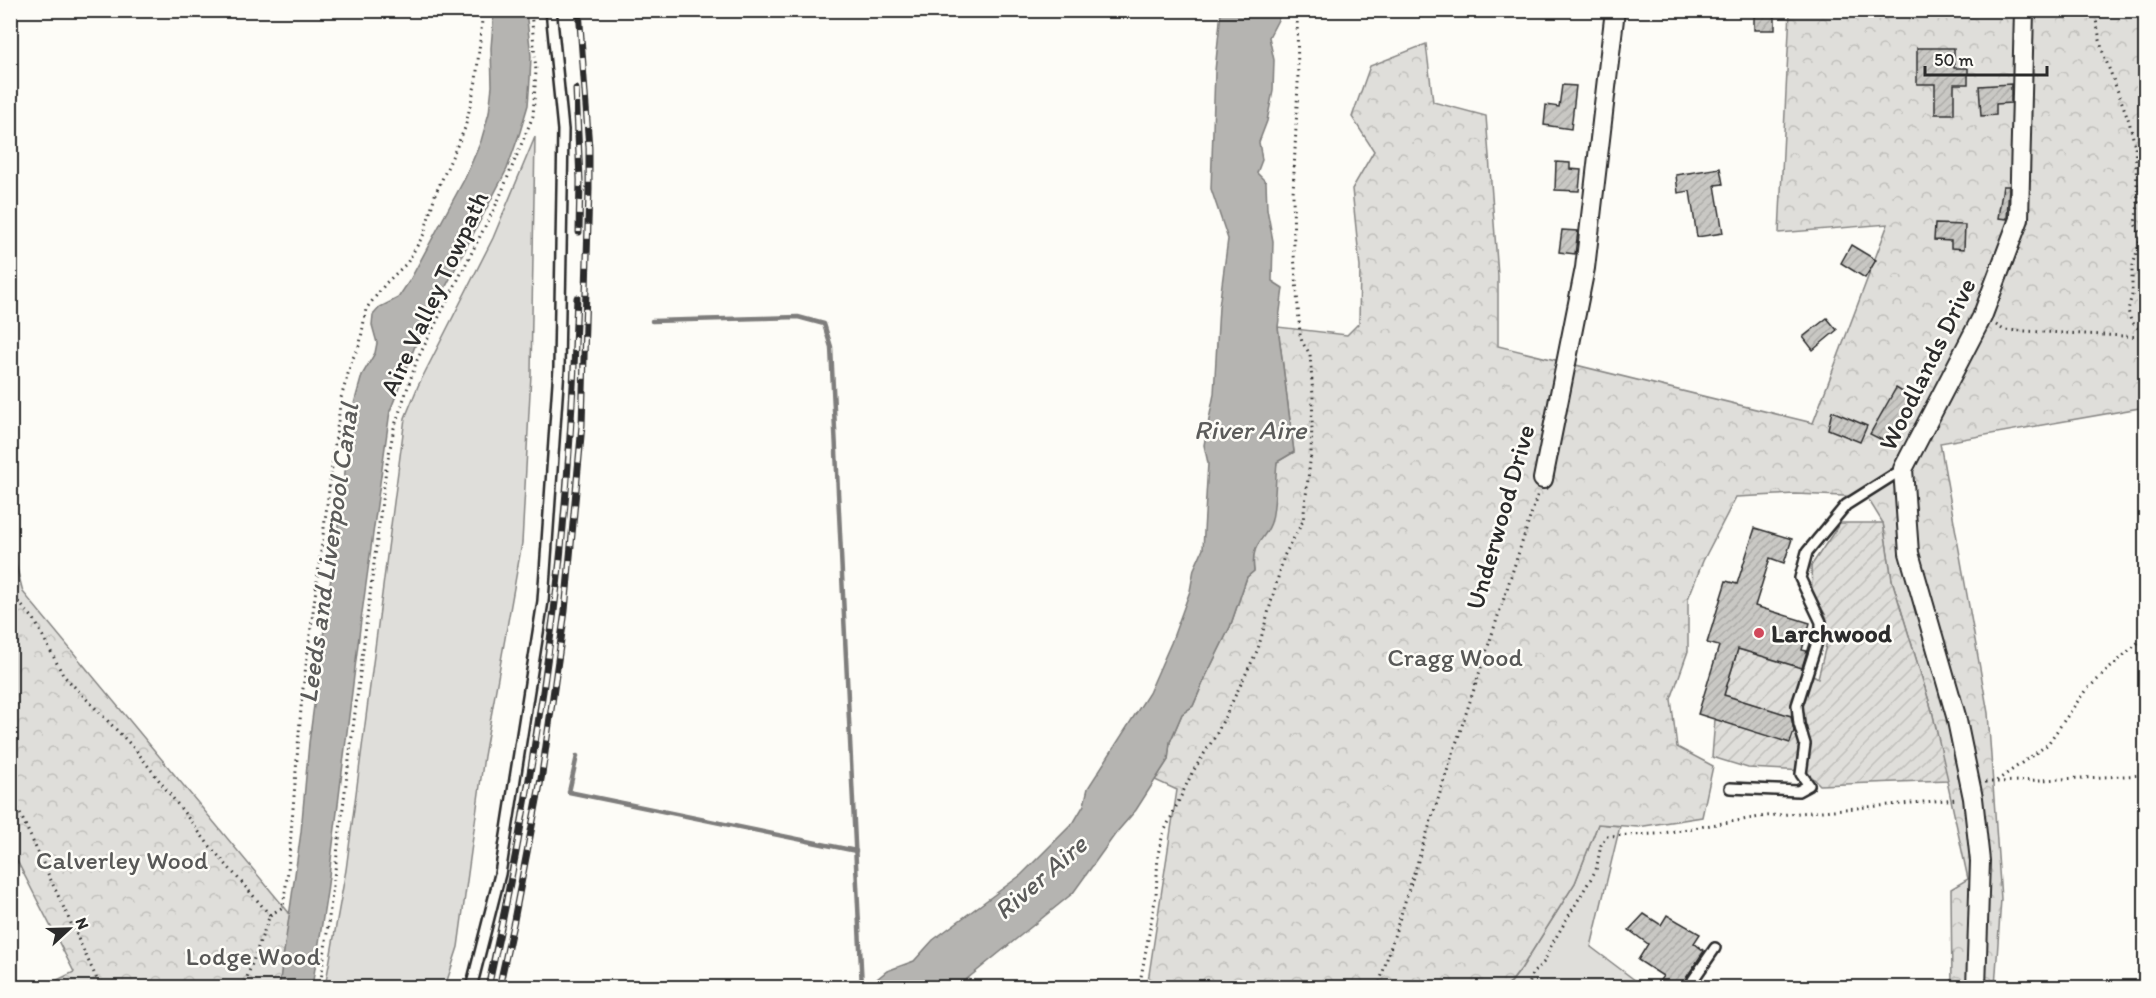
<svg xmlns="http://www.w3.org/2000/svg" width="2156" height="998" font-family="Itim,sans-serif">
	<defs>
		<pattern id="forest-crowns" width="20" height="18" patternUnits="userSpaceOnUse" patternTransform="scale(1.5)"><rect width="20" height="18" fill="#dfdeda"/><path d="M2 6a3 3 0 1 1 6 0M12 15a3 3 0 1 1 6 0" fill="none" stroke="#c0bfbb"/></pattern>
		<pattern id="garden-furrows" width="10" height="10" patternUnits="userSpaceOnUse" patternTransform="scale(1.5)"><rect width="10" height="10" fill="#dfdeda"/><path d="M-1 1l2-2M0 10L10 0M9 11l2-2" fill="none" stroke="#c0bfbb"/></pattern>
		<pattern id="building-hatch" width="6" height="6" patternUnits="userSpaceOnUse" patternTransform="scale(1.5)"><rect width="6" height="6" fill="#c9c8c4"/><path d="M-1 1l2-2M0 6l6-6M5 7l2-2" fill="none" stroke="#adaca9"/></pattern>
	</defs>
	<rect width="100%" height="100%" fill="#fdfcf7"/>
	<filter id="ink" filterUnits="userSpaceOnUse"><feTurbulence type="fractalNoise" baseFrequency=".0167" numOctaves="2"/><feDisplacementMap in="SourceGraphic" scale="12" xChannelSelector="R" yChannelSelector="G"/><feConvolveMatrix kernelMatrix="1 2 1 2 8 2 1 2 1" color-interpolation-filters="sRGB"/></filter>
	<g filter="url(#ink)">
		<g fill="#dfdeda" stroke="#858482" stroke-width="1.5">
			<polygon points="535,137 531,374 522,543 484,756 458,947 445,987 325,987 346,870 405,418 418,386 493,238"/>
			<polygon points="1598,824 1620,826 1591,947 1644,987 1507,988 1521,969 1575,883"/>
		</g>
		<g fill="url(#forest-crowns)" stroke="#858482" stroke-width="1.5">
			<path d="M1790,11H2145V407L1940,443L1988,713L2001,899L1995,987H1952L1951,889L1968,879L1932,711L1892,580L1883,523L1867,497L1795,494L1736,497L1703,561L1688,599V651L1671,699L1677,747L1713,766L1702,817L1638,827L1598,824L1575,883L1521,969L1507,987L1147,988L1177,790L1155,780L1168,760L1170,742L1182,714L1193,706L1206,676L1230,627L1247,577L1254,571C1252,556 1254,547 1263,535L1277,462L1294,452L1278,327L1347,335L1359,323L1360,267L1352,189L1374,151L1352,117L1370,66L1426,44L1433,102L1486,116L1498,276V346L1813,423L1888,224L1779,233Z"/>
			<polygon points="10,541 23,592 290,914 279,987 43,987 74,972 11,849"/>
		</g>
		<polygon fill="url(#garden-furrows)" stroke="#858482" stroke-width="1.5" points="1840,523 1883,523 1892,580 1932,711 1948,780 1820,785 1806,771 1748,768 1712,757 1715,719 1790,742 1798,718 1724,695 1738,649 1804,669 1818,678 1829,633 1826,616 1812,591 1811,566"/>
		<g fill="#b5b4b1" stroke="#7e7d7b" stroke-width="1.5">
			<polygon points="494,11 526,11 531,56 530,79 528,105 520,132 507,169 415,346 390,411 361,620 327,892 312,987 279,987 301,832 309,743 354,404 362,375 375,353 377,343 372,325 373,315 380,307 398,298 410,280 465,178 481,141 489,113 492,86 491,48"/>
			<path d="M1221,11H1279L1280,16L1269,37L1274,60L1273,91L1267,121L1259,142L1262,160L1257,173L1266,182L1267,209L1273,241L1272,281L1283,288L1278,327L1294,452L1277,462C1275,481 1276,500 1272,519C1267,541 1250,540 1254,571L1247,577L1230,627L1206,676L1193,706L1182,714L1170,742L1168,760L1136,810L1116,833L1073,893L957,987H867L887,971L914,961L933,940L1021,875L1074,822L1084,805L1088,788L1149,693L1171,643L1190,591L1194,569L1203,549L1208,463L1204,445L1214,394L1219,307L1228,239L1211,189L1215,71Z"/>
		</g>
		<g fill="none" stroke-linecap="round" stroke-linejoin="round">
			<g stroke="#7e7d7b" stroke-width="4.5">
				<polyline points="652,321 798,317 824,324 831,347 862,988"/>
				<polyline points="577,756 569,792 856,851"/>
			</g>
		</g>
		<g fill="url(#building-hatch)" stroke="#2b2b2b" stroke-width="1.5">
			<rect x="1754" y="10" width="21" height="20"/>
			<polygon points="1917,48 1954,48 1954,68 1968,68 1968,84 1954,84 1954,114 1935,114 1935,84 1917,84"/>
			<polygon points="2011,84 2011,103 1996,104 1996,115 1981,116 1979,86"/>
			<polygon points="1562,85 1576,86 1571,129 1544,125 1546,105 1559,107"/>
			<polygon points="1556,162 1570,163 1570,169 1581,170 1579,191 1555,190"/>
			<polygon points="1720,168 1723,184 1715,185 1723,233 1697,237 1690,191 1678,193 1676,175"/>
			<polygon points="2003,186 2009,186 2007,219 1998,218"/>
			<polygon points="1935,224 1965,225 1964,249 1951,248 1951,241 1934,240"/>
			<polygon points="1562,230 1578,231 1575,254 1559,252"/>
			<polygon points="1851,245 1876,260 1865,278 1841,263"/>
			<polygon points="1827,318 1837,330 1813,350 1803,337"/>
			<polygon points="1896,388 1913,398 1888,443 1870,434"/>
			<polygon points="1832,411 1867,426 1860,442 1828,429"/>
			<polygon points="1755,528 1792,539 1784,563 1770,558 1755,606 1810,623 1802,650 1807,651 1802,668 1738,649 1724,695 1791,716 1794,731 1790,743 1698,714 1719,646 1707,643 1726,581 1737,584"/>
			<polygon points="1644,914 1661,925 1667,915 1700,934 1694,943 1704,951 1680,987 1655,987 1663,976 1638,960 1648,944 1629,930"/>
		</g>
		<g fill="none" stroke-linecap="round" stroke-linejoin="round">
			<g stroke="#2b2b2b" stroke-width="14">
				<g id="lane">
					<polyline points="1730,788 1798,791 1809,785 1801,774 1805,744 1799,724 1797,705 1821,630 1821,622 1800,578 1807,552 1846,505 1903,469"/>
					<polyline points="471,988 500,874 543,601 559,368 563,130 551,10"/>
					<polyline points="1697,988 1693,980 1715,948"/>
				</g>
			</g>
			<g stroke="#2b2b2b" stroke-width="22">
				<g id="street">
					<polyline points="1543,479 1585,268 1615,10"/>
					<polyline points="1976,988 1980,861 1973,798 1956,716 1909,553 1903,469 1982,317 2019,219 2024,10"/>
				</g>
			</g>
			<g stroke="#2b2b2b" stroke-width="3" stroke-dasharray="1.5 4.5" stroke-linecap="butt">
				<polyline points="2094,10 2102,50 2129,121 2135,146 2138,204 2135,224 2141,237 2132,269 2132,295 2128,310 2131,321 2146,336"/>
				<polyline points="1996,325 2004,330 2144,337"/>
				<polyline points="10,593 34,619 63,675 135,749 209,845 270,915 243,988"/>
				<polyline points="1985,782 1995,782 2047,745 2085,691 2146,635"/>
				<polyline points="1997,782 2146,775"/>
				<polyline points="10,792 101,988"/>
				<polyline points="270,915 283,907 288,871 302,696 341,398 352,360 360,344 366,309 386,283 407,263 424,234 435,195 465,128 476,81 483,10"/>
				<polyline points="320,988 386,469 394,428 417,360 498,201 533,116 536,71 531,10"/>
				<polyline points="1139,988 1156,895 1158,854 1163,834 1192,773 1216,735 1258,649 1284,556 1303,521 1311,454 1313,396 1310,354 1302,342 1300,334 1294,254 1293,194 1298,83 1297,10"/>
				<path d="M1378,988C1429,822 1485,658 1538,493"/>
				<polyline points="1528,988 1532,974 1544,962 1552,944 1596,870 1601,845 1606,836 1657,834 1766,816 1957,799"/>
			</g>
			<use href="#lane" stroke="#fdfcf7" stroke-width="9"/>
			<use href="#street" stroke="#fdfcf7" stroke-width="18"/>
			<g stroke="#2b2b2b" stroke-width="7">
				<g id="rail">
					<polyline points="576,89 580,180 579,232"/>
					<path d="M488,988C516,863 538,738 554,611C567,508 573,403 577,298"/>
					<polyline points="499,988 514,920 542,774 565,611 582,425 589,190 589,148 579,10"/>
				</g>
			</g>
			<use href="#rail" stroke="#fdfcf7" stroke-width="4.5" stroke-dasharray="14" stroke-linecap="butt"/>
		</g>
	</g>
	<circle fill="#d1495b" stroke="#fdfcf7" stroke-width="2" cx="1759" cy="633" r="6"/>
	<g text-anchor="middle" dominant-baseline="central" stroke-width="5" stroke-linejoin="round" paint-order="stroke">
		<g font-size="26" fill="#2b2b2b" stroke="#fdfcf7">
			<text transform="translate(434 293) rotate(-65)">Aire Valley Towpath</text>
			<text transform="translate(1927 364) rotate(-64)">Woodlands Drive</text>
			<text transform="translate(1500 517) rotate(-74)">Underwood Drive</text>
		</g>
		<g font-size="26" font-weight="bold" fill="#2b2b2b" stroke="#fdfcf7" text-anchor="start">
			<text x="1771" y="633">Larchwood</text>
		</g>
		<g font-size="26" fill="#585857" stroke="#fdfcf7">
			<text x="1455" y="657">Cragg Wood</text>
			<text x="122" y="860">Calverley Wood</text>
			<text x="253" y="956">Lodge Wood</text>
		</g>
		<g font-size="27" font-style="italic" fill="#5b5b5a" stroke="#fdfcf7">
			<text x="1250" y="429">River Aire</text>
			<text transform="translate(328 553) rotate(-82)">Leeds and Liverpool Canal</text>
			<text transform="translate(1040 877) rotate(-41)">River Aire</text>
		</g>
	</g>
	<rect width="2156" height="998" fill="none" stroke="#fdfcf7" stroke-width="36"/>
	<rect x="18" y="18" width="2120" height="962" fill="none" stroke="#2b2b2b" stroke-width="2" filter="url(#ink)"/>
	<g transform="translate(69 929) rotate(68)" stroke="#fdfcf7" stroke-width="4.5" paint-order="stroke">
	<path d="M0-4.5L10 22L0 15L-10 22Z" fill="#2b2b2b"/>
	<text y="-9" font-size="16" font-weight="bold" text-anchor="middle" fill="#2b2b2b">N</text>
	</g>
	<path d="M1925 66v9h122v-9" fill="none" stroke="#2b2b2b" stroke-width="3"/>
	<text x="1934" y="66" font-size="18" fill="#2b2b2b" stroke="#fdfcf7" stroke-width="4.5" paint-order="stroke">50 m</text>
</svg>
